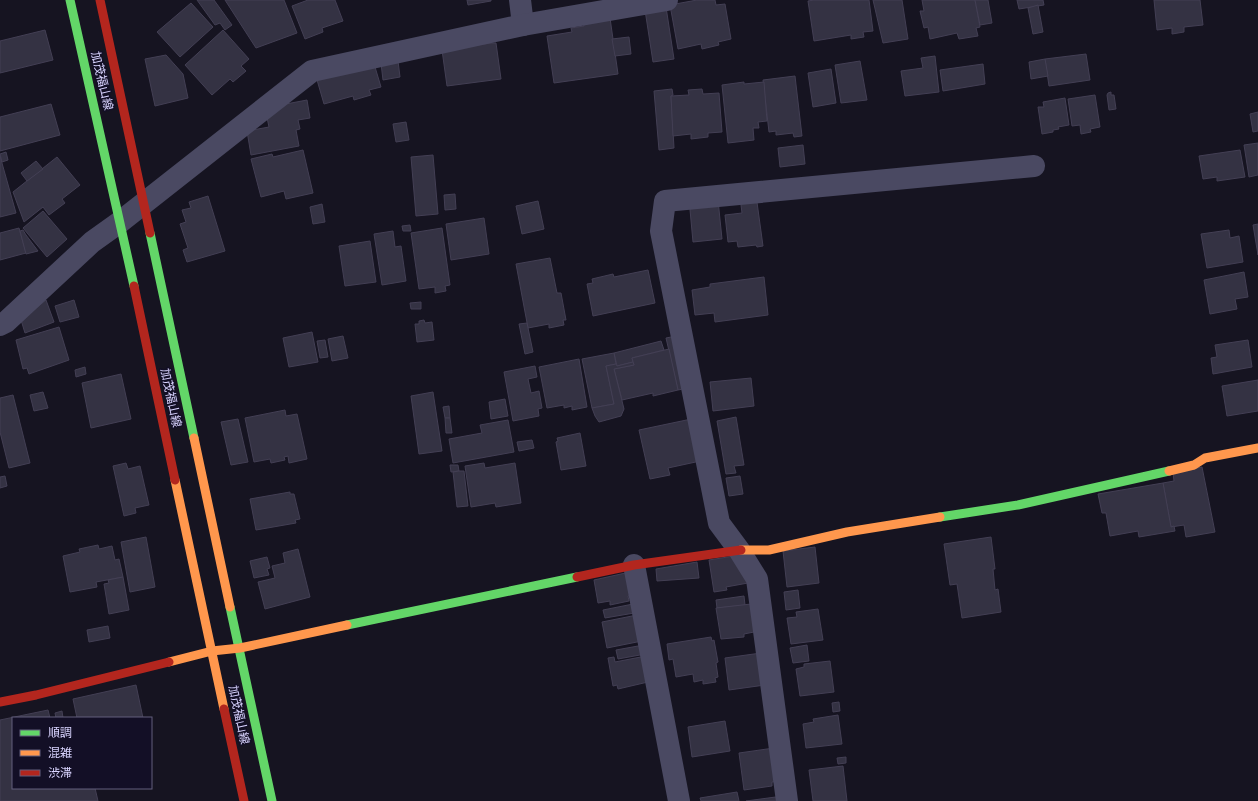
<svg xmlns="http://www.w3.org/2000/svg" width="1258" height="801" font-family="Overpass,'Noto Sans JP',sans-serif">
	<rect width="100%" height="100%" fill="#161421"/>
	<g fill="#343243" stroke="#433f54">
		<polygon points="197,0 214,0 232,25 225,30 220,23 215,25"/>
		<polygon points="225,0 284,0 297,33 256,48"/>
		<polygon points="308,0 335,0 343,21 322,28 323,32 305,39 292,6"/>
		<polygon points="467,0 491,0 491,1 468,5"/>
		<polygon points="697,0 715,0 716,5 725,4 731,39 718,42 719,45 702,49 701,44 678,49 670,5"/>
		<polygon points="814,0 869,0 873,31 863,32 864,37 851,39 851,35 814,41 808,1"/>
		<polygon points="873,0 902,0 908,39 883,43"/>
		<polygon points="922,0 975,0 980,27 976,28 978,36 959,39 957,33 930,39 928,27 924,28 920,11 924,11"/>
		<polygon points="975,0 988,0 992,23 980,25"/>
		<polygon points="1017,0 1043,0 1044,5 1019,9"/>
		<polygon points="1154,0 1200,0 1203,25 1184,27 1184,32 1172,34 1172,28 1157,30"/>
		<polygon points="191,3 213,27 180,57 157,32"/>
		<polygon points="1038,5 1043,32 1033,34 1028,8"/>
		<polygon points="666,7 674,59 653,62 645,10"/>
		<polygon points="610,18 618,74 554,83 547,36 572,32 571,28 584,26 583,22"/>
		<polygon points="45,30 53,60 0,73 0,41"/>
		<polygon points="223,30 249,59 241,66 246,71 233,82 230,79 212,95 185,65"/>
		<polygon points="629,37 631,54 615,56 612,39"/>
		<polygon points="491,43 496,43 501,79 447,86 442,50"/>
		<polygon points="397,53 400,77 383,80 380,55"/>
		<polygon points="1086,54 1090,80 1049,86 1045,59"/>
		<polygon points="166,55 183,74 188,98 155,106 145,59"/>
		<polygon points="935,56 939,92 905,96 901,71 923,68 921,58"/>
		<polygon points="372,57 381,87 369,90 371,95 354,100 353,96 324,104 315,73"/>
		<polygon points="1045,59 1048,76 1031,79 1029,62"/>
		<polygon points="860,61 867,100 841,103 835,65"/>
		<polygon points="983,64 985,84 943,91 940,70"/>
		<polygon points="831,69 836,103 813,107 808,73"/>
		<polygon points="795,76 802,136 794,137 793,133 776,135 776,131 769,132 763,80"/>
		<polygon points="744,82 744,84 764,82 767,121 758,122 759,128 753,128 754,140 728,143 722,85"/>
		<polygon points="672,89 673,95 671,96 674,148 659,150 654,91"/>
		<polygon points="702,89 703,94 719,93 722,132 708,133 708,137 691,139 691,134 673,136 671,96 689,95 688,90"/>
		<polygon points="1111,92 1111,95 1114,95 1116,109 1109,110 1107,95 1108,93"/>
		<polygon points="1095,95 1100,127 1090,129 1091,132 1081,134 1080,125 1072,126 1068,99"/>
		<polygon points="1065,98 1069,125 1058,127 1059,129 1053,130 1053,132 1042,134 1038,107 1044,107 1043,102"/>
		<polygon points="307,100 310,118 298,120 300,129 296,130 299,146 251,155 247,131 269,127 265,108"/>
		<polygon points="51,104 60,135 0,151 0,117"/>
		<polygon points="1258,112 1258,131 1253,132 1250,114"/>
		<polygon points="406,122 409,140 396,142 393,124"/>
		<polygon points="1258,143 1258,175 1249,177 1244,145"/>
		<polygon points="803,145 805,164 780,167 778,148"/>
		<polygon points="303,150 313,193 286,199 284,191 261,197 251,159 272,154 273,157"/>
		<polygon points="1240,150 1245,177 1217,181 1217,177 1203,179 1199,156"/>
		<polygon points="6,152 8,160 2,162 0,154"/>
		<polygon points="433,155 438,214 416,216 411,157"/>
		<polygon points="0,156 16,213 0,217"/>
		<polygon points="57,157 80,185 62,199 65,203 49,215 43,207 24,222 13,192"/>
		<polygon points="36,161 43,169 27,181 21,173"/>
		<polygon points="455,194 456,209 445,210 444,195"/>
		<polygon points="756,195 763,246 757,247 756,245 738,247 737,241 728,242 725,215 742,213 740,197"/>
		<polygon points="208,196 225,251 187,262 183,250 188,248 180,224 186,222 182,210 191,208 189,202"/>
		<polygon points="689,199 718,200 722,239 693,242"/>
		<polygon points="538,201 544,229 522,234 516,206"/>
		<polygon points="322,204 325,222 313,224 310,207"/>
		<polygon points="43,211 67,239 47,257 23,228"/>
		<polygon points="484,218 489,254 451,260 446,224"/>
		<polygon points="1258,224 1258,255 1253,225"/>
		<polygon points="410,225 411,231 403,231 402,226"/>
		<polygon points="19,228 26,253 0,260 0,233"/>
		<polygon points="442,228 450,285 445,286 446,291 435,293 435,287 419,289 411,233"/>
		<polygon points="23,230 26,235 38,251 26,254 20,231"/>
		<polygon points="1229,230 1230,238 1239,236 1243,262 1207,268 1201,234"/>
		<polygon points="393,231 395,247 401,246 406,281 382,285 374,234"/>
		<polygon points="370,241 376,282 345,286 339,246"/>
		<polygon points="550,258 557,293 561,293 566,320 563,320 564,325 549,328 549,324 528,328 516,264"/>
		<polygon points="648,270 655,303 593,316 587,284 593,283 592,279 613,274 614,277"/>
		<polygon points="1244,272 1248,297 1235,299 1237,309 1210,314 1204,280"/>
		<polygon points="764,277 768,315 715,322 714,313 695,315 692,290 710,287 710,284"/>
		<polygon points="46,300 54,322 25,333 21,320"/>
		<polygon points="74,300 79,317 60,322 55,306"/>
		<polygon points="421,302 421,309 411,309 410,303"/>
		<polygon points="424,320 425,323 432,322 434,340 417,342 415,324 419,324 419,321"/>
		<polygon points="527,323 533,352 525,354 519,324"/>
		<polygon points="59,327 69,360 29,374 27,368 23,369 16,340"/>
		<polygon points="312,332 318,362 289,367 283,338"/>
		<polygon points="681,335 693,387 678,390 666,338"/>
		<polygon points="343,336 348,358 332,361 328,339"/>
		<polygon points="325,340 328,357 320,358 317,341"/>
		<polygon points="1248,340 1252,367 1213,374 1211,358 1217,357 1215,345"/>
		<polygon points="661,341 664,350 632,358 633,362 617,366 614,353"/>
		<polygon points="669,349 678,390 653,396 653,393 622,400 614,369 634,365 632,358"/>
		<polygon points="614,353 616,364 606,366 614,404 592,408 582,359"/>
		<polygon points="579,359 587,407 572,410 572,406 564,408 564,405 547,408 539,367"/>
		<polygon points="633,362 634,365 614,369 624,409 621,416 599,422 595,416 592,408 614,404 606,366 616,364 617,366"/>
		<polygon points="535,366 537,377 528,379 531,393 539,391 542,408 538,409 539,416 513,421 504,372"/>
		<polygon points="85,367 86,374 76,377 75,370"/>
		<polygon points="121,374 131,419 91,428 82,383"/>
		<polygon points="751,378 754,406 713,411 710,382"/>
		<polygon points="1258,380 1258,411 1227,416 1222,386"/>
		<polygon points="43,392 48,408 34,411 30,395"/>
		<polygon points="433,392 442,451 419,454 411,396"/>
		<polygon points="13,395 30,463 9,468 0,432 0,398"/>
		<polygon points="505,399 508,416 491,419 489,402"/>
		<polygon points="449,406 450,418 445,418 443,407"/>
		<polygon points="285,410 286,416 297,414 307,459 289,463 288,456 284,457 285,460 271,463 270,459 254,462 245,418"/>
		<polygon points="736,417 744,465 734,466 736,473 726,474 717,421"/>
		<polygon points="445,418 450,418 452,433 446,433"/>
		<polygon points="696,418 705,460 668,468 670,475 650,479 639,430"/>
		<polygon points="238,419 248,462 231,465 221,422"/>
		<polygon points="508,420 514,452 453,463 449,439 482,433 480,425"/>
		<polygon points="580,433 586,466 561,470 556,442 558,441 557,438"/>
		<polygon points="532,440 534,448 519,451 517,442"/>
		<polygon points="126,463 128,469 140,466 149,505 135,508 136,513 124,516 113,466"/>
		<polygon points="484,463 485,468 515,463 521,503 496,507 495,503 471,507 465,466"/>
		<polygon points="450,465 458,465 459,471 451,472"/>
		<polygon points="1202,467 1215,532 1186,537 1184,525 1171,527 1163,483 1174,481 1173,473"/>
		<polygon points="459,471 464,471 468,506 457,507 453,472"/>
		<polygon points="5,476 7,486 0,488 0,477"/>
		<polygon points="740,476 743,494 729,496 726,478"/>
		<polygon points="1163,483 1171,527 1174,526 1175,531 1139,537 1138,531 1110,536 1106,513 1102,513 1098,494"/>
		<polygon points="290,492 290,494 294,494 300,519 295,520 296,523 256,530 250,499"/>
		<polygon points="146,537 155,587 130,592 121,542"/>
		<polygon points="991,537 995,569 993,569 995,590 998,589 1001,612 962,618 957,584 950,585 944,544"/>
		<polygon points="98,545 99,549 112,546 115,560 119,559 123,577 96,582 97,587 70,592 63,556 80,552 79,549"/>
		<polygon points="815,547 819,583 787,587 783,551"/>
		<polygon points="298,549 310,597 265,609 258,582 275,578 272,566 285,563 283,553"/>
		<polygon points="740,555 748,583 726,587 727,590 714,592 709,560"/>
		<polygon points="267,557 270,568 267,569 269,575 254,578 250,561"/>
		<polygon points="697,562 699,578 657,581 656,569"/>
		<polygon points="630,572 634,594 628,596 629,601 610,605 610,601 598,603 594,580"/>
		<polygon points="123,577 129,610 109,614 104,584 109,583 108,580"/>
		<polygon points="798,590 800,608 786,610 784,592"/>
		<polygon points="744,596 745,605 717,608 716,600"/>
		<polygon points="638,603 640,612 605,618 603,610"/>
		<polygon points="751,604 754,632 744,634 744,637 721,639 716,608"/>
		<polygon points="818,609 823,640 791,644 787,618 797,617 796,612"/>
		<polygon points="642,614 647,640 607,648 602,622"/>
		<polygon points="108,626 110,638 89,642 87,630"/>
		<polygon points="711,637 712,641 714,640 718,662 716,663 718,677 715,678 716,682 703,684 703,680 694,682 693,674 676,677 673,659 669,660 667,644"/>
		<polygon points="649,644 651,653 618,659 616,650"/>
		<polygon points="807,645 809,661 793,663 790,648"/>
		<polygon points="761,653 765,685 729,690 725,658"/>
		<polygon points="651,655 648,682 618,689 617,685 613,686 608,658 614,657 615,662"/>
		<polygon points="830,661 834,692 800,696 796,669 804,667 804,664"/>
		<polygon points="136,685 143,718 77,718 73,699"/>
		<polygon points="839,702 840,711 833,712 832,703"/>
		<polygon points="48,710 50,718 13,718 13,788 95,788 98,801 0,801 0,720"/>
		<polygon points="62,711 63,718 56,718 55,713"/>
		<polygon points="838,715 842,744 806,748 803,724 814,722 813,719"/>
		<polygon points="725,721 730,751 692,757 688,727"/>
		<polygon points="774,748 779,781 772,782 772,786 744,790 739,753"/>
		<polygon points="846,757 846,763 838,764 837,758"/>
		<polygon points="843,766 847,801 813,801 809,770"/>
		<polygon points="737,792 739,801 701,801 700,798"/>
		<polygon points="783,796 783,801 746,801"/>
	</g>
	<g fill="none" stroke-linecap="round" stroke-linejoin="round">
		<g stroke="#4a4962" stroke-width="22">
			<polyline points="520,0 523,25"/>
			<polyline points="0,325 6,322 92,242 120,222 312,71 523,25 667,0"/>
			<polyline points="634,565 679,801"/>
			<polyline points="787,801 757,579 739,550 719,523 661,231 665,201 1034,166"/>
		</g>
		<g stroke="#63d668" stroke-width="9">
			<polyline points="70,0 134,286"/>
			<polyline points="150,233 194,438"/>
			<polyline points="940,517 1018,505 1169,471"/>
			<polyline points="230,607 272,801"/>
			<polyline points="347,625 577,577"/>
		</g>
		<g stroke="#ff974d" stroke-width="9">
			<polyline points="194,438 230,607"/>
			<polyline points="1169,471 1194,465 1205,458 1258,448"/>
			<polyline points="175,480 224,709"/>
			<polyline points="741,550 769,550 847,532 940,517"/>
			<polyline points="169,662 212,651 240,648 347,625"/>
		</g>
		<g stroke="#b3261e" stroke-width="9">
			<polyline points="100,0 150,233"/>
			<polyline points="134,286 175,480"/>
			<polyline points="577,577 634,565 741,550"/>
			<polyline points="0,702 36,695 169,662"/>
			<polyline points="224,709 244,801"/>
		</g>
	</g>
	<g text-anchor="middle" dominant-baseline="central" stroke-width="3" stroke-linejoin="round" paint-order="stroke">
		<g font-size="12" fill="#d9d4ff" stroke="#130f26">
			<text transform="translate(101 81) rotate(77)">加茂福山線</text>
			<text transform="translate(170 398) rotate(78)">加茂福山線</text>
			<text transform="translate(238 715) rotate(78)">加茂福山線</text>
		</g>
	</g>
	<rect x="12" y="717" width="140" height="72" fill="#130f26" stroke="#625e7d"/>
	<rect x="20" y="730" width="20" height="6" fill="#63d668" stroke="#625e7d"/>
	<text x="48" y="737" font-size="12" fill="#d9d4ff">順調</text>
	<rect x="20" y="750" width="20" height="6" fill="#ff974d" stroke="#625e7d"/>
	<text x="48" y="757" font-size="12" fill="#d9d4ff">混雑</text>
	<rect x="20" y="770" width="20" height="6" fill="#b3261e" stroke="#625e7d"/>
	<text x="48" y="777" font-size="12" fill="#d9d4ff">渋滞</text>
</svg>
